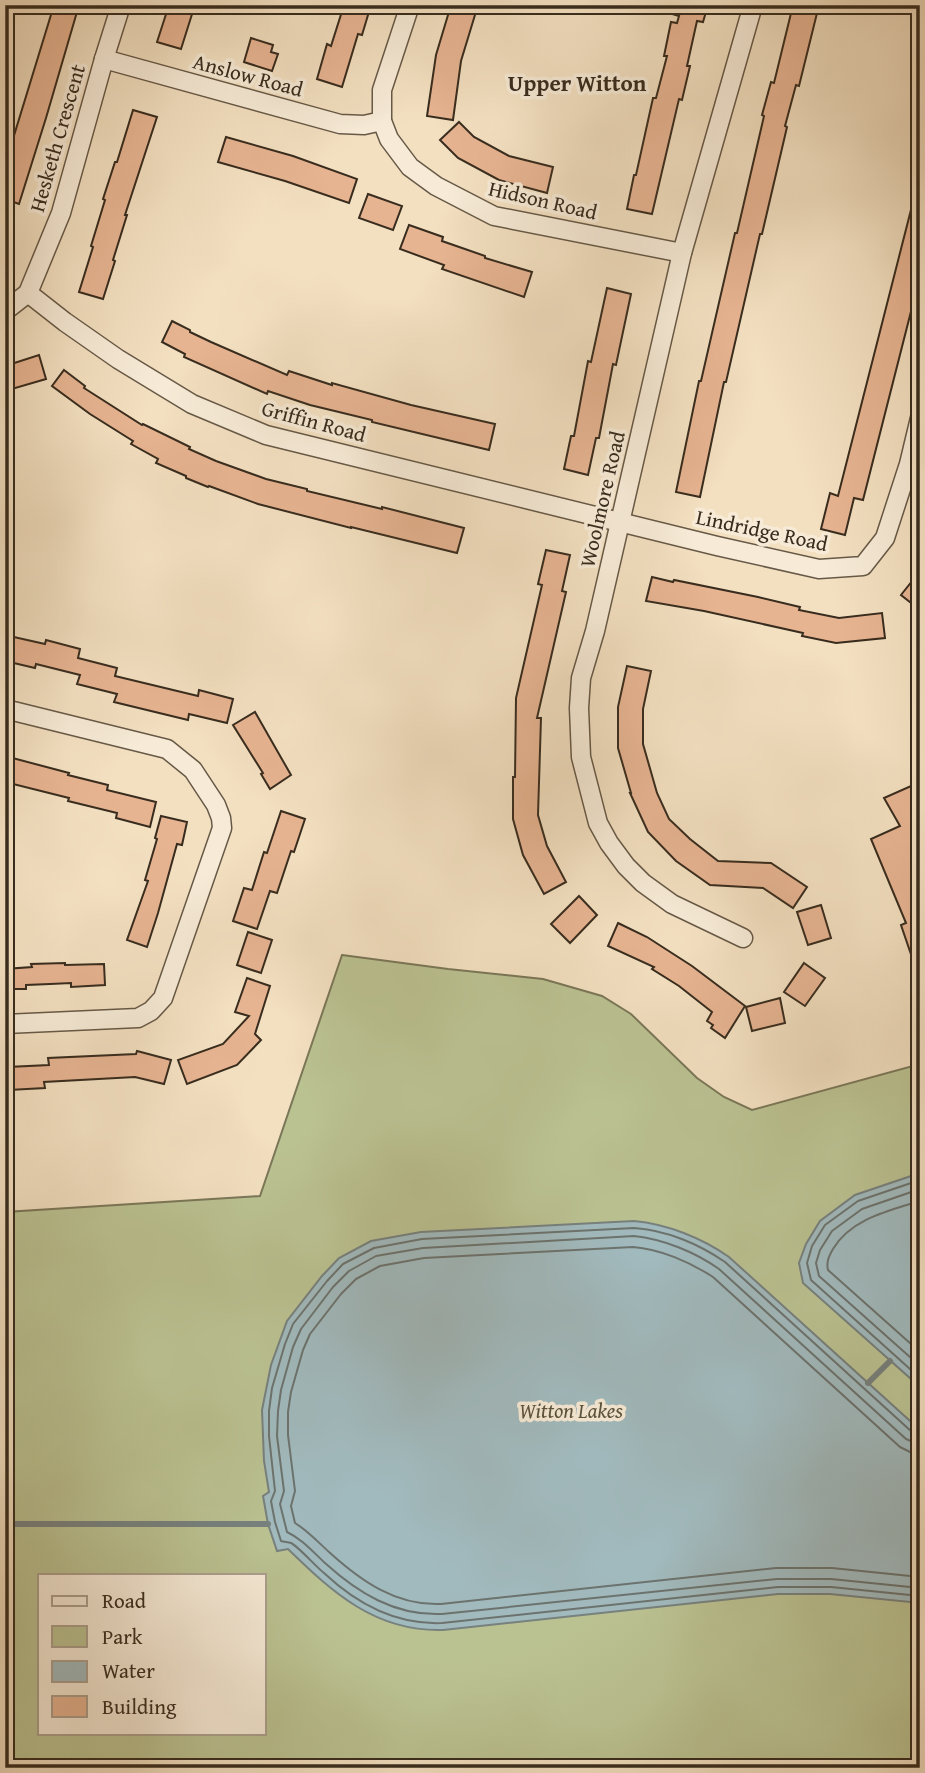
<svg xmlns="http://www.w3.org/2000/svg" width="925" height="1773" font-family="'Gentium Book Plus',serif">
	<rect width="100%" height="100%" fill="#f3e0c1"/>
	<filter id="stains"><feTurbulence type="fractalNoise" baseFrequency=".00286" numOctaves="4"/><feColorMatrix values="0 0 0 0 .2 0 0 0 0 .09 0 0 0 0 .02 0 0 0 .5 -.17"/></filter>
	<radialGradient id="worn" r=".72"><stop offset=".6" stop-color="#630" stop-opacity="0"/><stop offset="1" stop-color="#630" stop-opacity=".3"/></radialGradient>
	<path fill="#bbc292" stroke="#7a7758" stroke-width="2" fill-rule="evenodd" d="M342,955L448,969L543,979L602,996L631,1014L697,1078L724,1097L752,1110L920,1064V1768H5V1212L260,1196ZM40,1575H264V1733H40Z"/>
	<g fill="#a1babe" stroke="#77817e" stroke-width="2">
		<polygon points="920,1173 920,1387 803,1283 799,1263 806,1244 820,1221 855,1195"/>
		<path d="M634,1221C667,1224 702,1238 729,1257L920,1430V1603L830,1594H778L443,1630C376,1632 333,1593 288,1549L277,1551L268,1524L263,1496L269,1492L264,1461L262,1410L271,1365L287,1321L322,1276L339,1258L371,1241L421,1232Z"/>
	</g>
	<g fill="none" stroke-linecap="round" stroke-linejoin="round">
		<g stroke="#6c736e" stroke-width="2">
			<polyline points="920,1180 858,1201 825,1225 812,1246 807,1263 811,1280 920,1378"/>
			<polyline points="920,1189 862,1209 832,1231 820,1250 816,1263 819,1276 920,1366"/>
			<path d="M920,1201C888,1211 851,1219 833,1249C829,1256 826,1262 828,1270L920,1352"/>
			<path d="M920,1434L912,1432L725,1262C699,1244 666,1230 634,1228L422,1239L374,1248L343,1264L327,1281L293,1324L285,1344L272,1388L269,1411V1436L275,1491L271,1501L275,1522L281,1541C284,1542 288,1542 291,1543C299,1547 316,1567 324,1573C357,1604 396,1625 442,1623L778,1587H831L920,1596"/>
			<path d="M920,1443L913,1442L906,1439L719,1269C695,1252 663,1239 634,1236L423,1248L376,1256L349,1271L333,1287L301,1329L293,1347L281,1390L278,1411L277,1436L284,1491L280,1504L287,1532C302,1539 313,1552 325,1563C358,1593 395,1616 442,1614L777,1579H831L920,1588"/>
			<path d="M920,1454L910,1452L900,1447L713,1277C690,1262 660,1249 633,1247L424,1258L380,1266L356,1279L341,1294L310,1334L303,1350L291,1392L288,1412V1435L295,1491L291,1506L295,1523C308,1531 318,1542 329,1552C361,1581 396,1606 441,1604L776,1568H832L920,1577"/>
		</g>
		<g stroke="#77817e" stroke-width="6">
			<polyline points="868,1383 890,1361"/>
			<polyline points="5,1524 268,1524"/>
		</g>
	</g>
	<g fill="#e7b492" stroke="#382c1e" stroke-width="2">
		<polygon points="54,5 79,5 46,118 19,204 5,199 5,165"/>
		<polygon points="169,5 193,11 181,49 157,42"/>
		<polygon points="344,5 371,5 362,35 358,34 342,87 317,79 327,44 331,46"/>
		<polygon points="451,5 478,5 461,61 453,120 427,116 436,55"/>
		<polygon points="660,5 708,5 703,22 697,21 687,66 690,66 682,100 679,99 652,214 627,209 634,175 636,175 653,98 656,98 667,56 664,56 671,22 677,23 679,16 659,10"/>
		<polygon points="793,5 819,5 799,86 796,85 785,126 787,127 762,234 760,234 726,382 724,382 700,497 676,492 699,381 701,381 735,233 737,233 764,116 762,115 771,82 774,83"/>
		<polygon points="251,38 273,45 271,52 278,54 272,71 244,62"/>
		<polygon points="133,110 157,117 125,215 127,215 113,260 115,261 103,299 79,292 93,247 91,246 105,200 103,199 115,162 117,162"/>
		<polygon points="459,122 474,137 509,156 553,167 547,193 499,180 458,158 440,140"/>
		<polygon points="226,137 293,156 357,179 349,203 285,181 218,162"/>
		<polygon points="368,194 402,206 393,230 359,218"/>
		<polygon points="914,198 920,199 920,276 863,500 854,498 845,535 821,529 830,493 838,496"/>
		<polygon points="409,225 443,237 442,241 485,256 485,258 532,272 524,297 442,269 444,265 400,249"/>
		<polygon points="607,288 631,294 616,365 613,364 599,438 596,438 588,475 564,469 571,436 574,436 588,361 591,362"/>
		<polygon points="172,321 190,330 190,332 211,342 287,375 289,371 332,385 332,383 411,405 495,424 489,450 372,422 372,420 310,405 268,391 267,394 184,357 185,354 162,342"/>
		<polygon points="39,355 46,379 5,391 5,366"/>
		<polygon points="64,370 85,386 84,388 142,425 143,424 190,447 189,449 216,461 266,479 307,489 307,491 382,509 382,507 464,528 457,553 351,527 351,528 258,504 209,486 208,487 186,478 186,476 156,463 158,459 131,444 133,441 90,414 52,386"/>
		<polygon points="546,550 570,555 562,591 566,592 537,718 541,718 538,815 547,846 566,882 544,894 523,855 513,819 513,777 515,777 516,698 542,585 538,584"/>
		<polygon points="920,571 920,610 901,595"/>
		<polygon points="652,577 673,582 674,580 758,597 800,607 799,610 839,618 882,613 885,638 836,643 802,636 803,633 704,611 646,601"/>
		<polygon points="5,635 45,644 46,640 80,649 78,658 117,668 115,676 198,696 199,690 233,699 227,723 189,714 188,720 114,702 117,694 77,684 80,675 36,664 35,668 5,661"/>
		<polygon points="627,666 651,671 643,709 643,744 657,793 669,819 690,839 718,861 771,863 807,887 793,908 763,888 710,885 676,861 648,832 630,793 631,793 618,748 618,707"/>
		<polygon points="255,712 291,775 270,789 261,774 263,773 233,725"/>
		<polygon points="5,756 69,773 68,775 108,785 107,790 156,802 150,827 116,818 117,813 68,801 69,798 5,782"/>
		<polygon points="920,782 920,972 917,972 901,925 906,923 871,839 900,826 884,798"/>
		<polygon points="281,811 305,819 294,852 291,851 277,893 270,891 257,929 233,921 244,888 252,890 264,852 267,853"/>
		<polygon points="161,816 187,822 182,845 177,844 158,913 147,947 127,940 148,881 145,880 157,839 155,838"/>
		<polygon points="579,896 597,915 570,943 551,924"/>
		<polygon points="821,905 831,938 808,945 797,912"/>
		<polygon points="618,923 647,937 692,966 745,1006 725,1038 711,1028 713,1025 707,1021 712,1012 679,986 652,969 654,967 608,946"/>
		<polygon points="248,932 272,940 261,973 237,965"/>
		<polygon points="65,963 65,965 104,964 105,985 71,987 71,983 50,984 26,985 26,989 5,989 5,969 32,967 31,964"/>
		<polygon points="804,963 825,978 805,1006 784,992"/>
		<polygon points="247,978 270,986 255,1034 261,1040 237,1065 187,1084 178,1060 223,1044 249,1016 235,1012"/>
		<polygon points="780,998 785,1023 752,1031 746,1007"/>
		<polygon points="137,1051 171,1060 164,1084 135,1077 44,1082 45,1088 9,1090 8,1067 49,1065 48,1058 136,1054"/>
	</g>
	<g fill="none" stroke-linecap="round" stroke-linejoin="round">
		<g stroke="#675947" stroke-width="21">
			<g id="minor">
				<polyline points="410,5 382,90 382,121 389,139 410,167 436,186 494,216 682,253"/>
				<polyline points="104,59 340,124 364,125 382,121"/>
				<polyline points="28,293 65,322 118,359 192,404 266,435 717,546 819,569 863,566 885,538 909,464 920,418"/>
				<polyline points="5,311 28,293 61,213 104,59 121,5"/>
				<polyline points="5,709 167,749 193,770 216,805 221,818 222,828 163,998 151,1011 138,1018 5,1024"/>
				<polyline points="743,938 672,904 643,883 626,866 609,843 598,823 581,757 579,708 581,678 595,631 682,253 753,5"/>
			</g>
		</g>
		<use href="#minor" stroke="#f7ebd7" stroke-width="18"/>
	</g>
	<g text-anchor="middle" dominant-baseline="central" stroke-width="7" stroke-linejoin="round" paint-order="stroke">
		<g font-size="21" fill="#382c1e" stroke="#f7ebd7">
			<text transform="translate(248 75) rotate(15)">Anslow Road</text>
			<text transform="translate(57 138) rotate(-74)">Hesketh Crescent</text>
			<text transform="translate(543 200) rotate(13)">Hidson Road</text>
			<text transform="translate(314 421) rotate(15)">Griffin Road</text>
			<text transform="translate(602 499) rotate(-77)">Woolmore Road</text>
			<text transform="translate(762 530) rotate(12)">Lindridge Road</text>
		</g>
		<g font-size="21" font-style="italic" fill="#59523b" stroke="#f7ebd7">
			<text x="571" y="1410">Witton Lakes</text>
		</g>
		<g font-size="23" font-weight="bold" fill="#382c1e" stroke="#f7ebd7">
			<text x="577" y="82">Upper Witton</text>
		</g>
	</g>
	<rect width="925" height="1773" fill="none" stroke="#f3e0c1" stroke-width="28"/>
	<rect x="7" y="7" width="911" height="1759" fill="none" stroke="#382c1e" stroke-width="3.5"/>
	<rect x="14" y="14" width="897" height="1745" fill="none" stroke="#382c1e" stroke-width="2"/>
	<rect x="38" y="1574" width="228" height="161" fill="#f7ebd7" stroke="#ab9f8d" stroke-width="2"/>
	<rect x="52" y="1596" width="35" height="10" fill="#f7ebd7" stroke="#ab9f8d" stroke-width="2"/>
	<text x="102" y="1608" font-size="21" fill="#382c1e">Road</text>
	<rect x="52" y="1626" width="35" height="21" fill="#bbc292" stroke="#ab9f8d" stroke-width="2"/>
	<text x="102" y="1644" font-size="21" fill="#382c1e">Park</text>
	<rect x="52" y="1661" width="35" height="21" fill="#a1babe" stroke="#ab9f8d" stroke-width="2"/>
	<text x="102" y="1678" font-size="21" fill="#382c1e">Water</text>
	<rect x="52" y="1696" width="35" height="21" fill="#e7b492" stroke="#ab9f8d" stroke-width="2"/>
	<text x="102" y="1714" font-size="21" fill="#382c1e">Building</text>
	<rect width="100%" height="100%" filter="url(#stains)"/>
	<rect width="100%" height="100%" fill="url(#worn)"/>
</svg>
